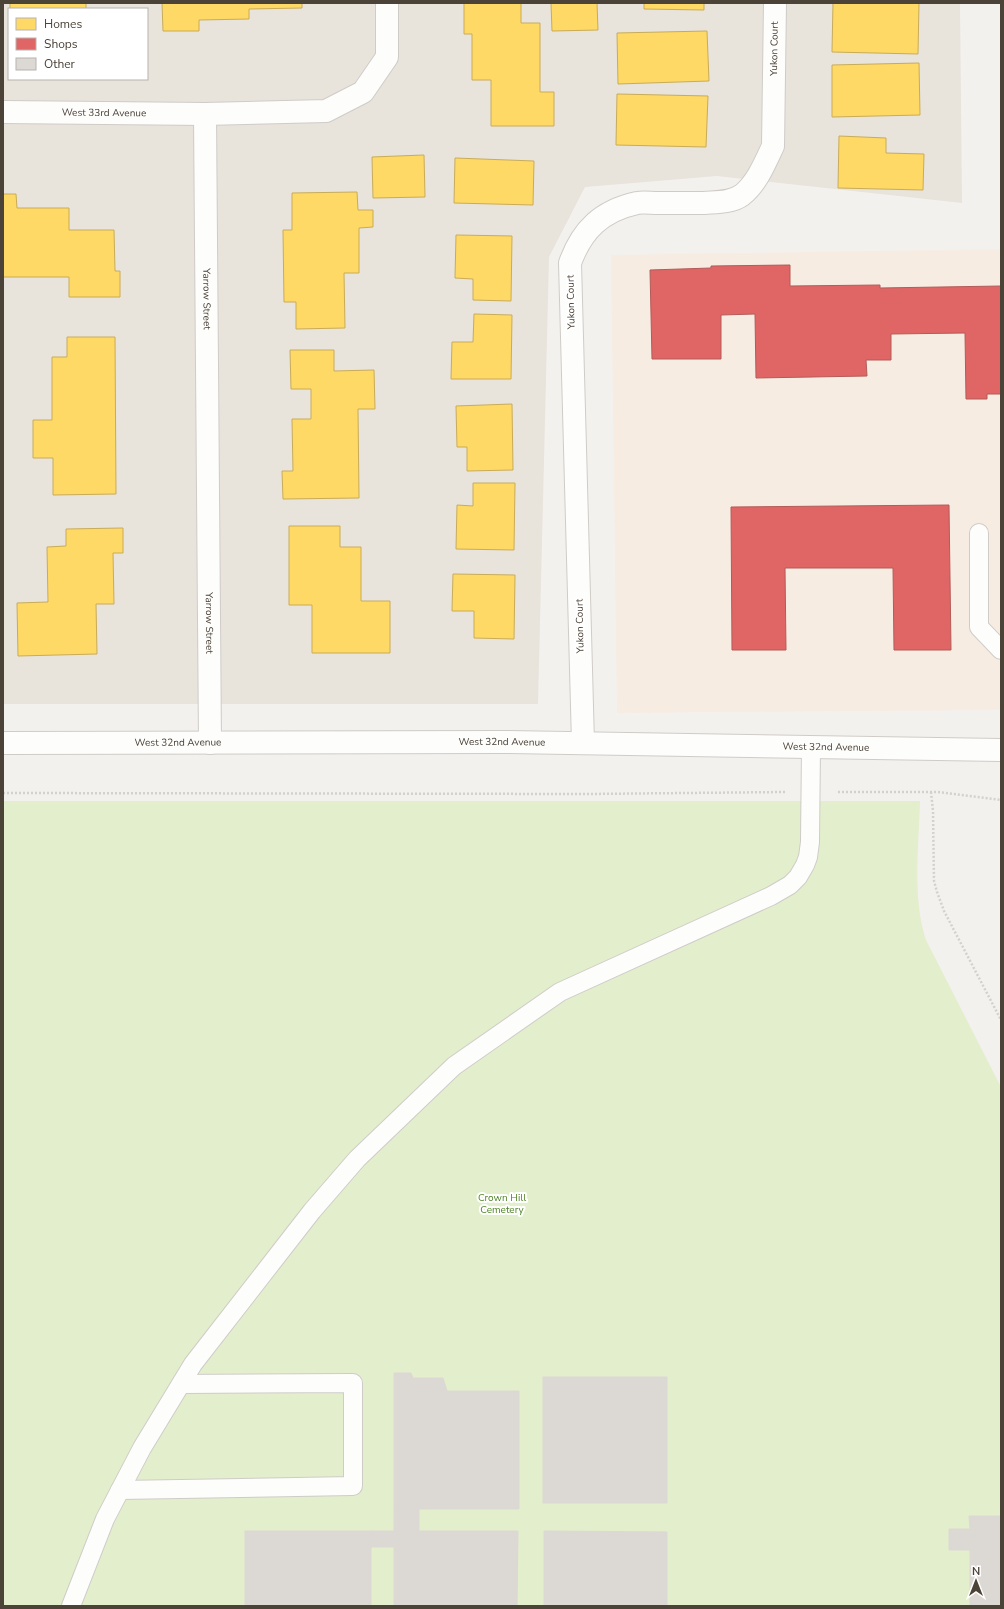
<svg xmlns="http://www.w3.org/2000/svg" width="1004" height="1609" font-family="'Nunito Sans',sans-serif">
	<rect width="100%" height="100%" fill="#f3f1ee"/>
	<path fill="#e8e3db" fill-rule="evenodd" d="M3,3H960L962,203L717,176L585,187L549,257L538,704H3ZM9,9H147V79H9Z"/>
	<polygon fill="#f6ece1" points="1001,249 1001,710 617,713 611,255"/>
	<path fill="#e3eecd" d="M3,801H920C919,844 912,899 926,940L1001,1087V1606H3Z"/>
	<g fill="#ffd966" stroke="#c9ac58">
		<rect x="10" y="3" width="76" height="6"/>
		<polygon points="162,3 302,3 302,8 249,9 249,19 199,20 199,31 163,31"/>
		<polygon points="464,3 521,3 521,23 540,23 540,92 554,92 554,126 491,126 491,80 472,80 472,34 464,34"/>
		<polygon points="551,3 597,3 598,30 552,31"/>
		<polygon points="644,3 704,3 704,10 644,9"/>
		<polygon points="833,3 919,3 918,54 832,52"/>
		<polygon points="707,31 709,81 618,84 617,33"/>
		<polygon points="919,63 920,115 832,117 832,65"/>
		<polygon points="617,94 708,96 706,147 616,145"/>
		<polygon points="839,136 886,138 886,153 924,154 923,190 838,188"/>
		<polygon points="424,155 425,197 373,198 372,157"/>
		<polygon points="455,158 534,161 533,205 454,203"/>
		<polygon points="357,192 358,210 373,210 373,227 359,228 359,273 344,273 345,328 296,329 296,302 284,302 283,230 292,230 292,193"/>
		<polygon points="3,194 16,194 17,208 69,208 69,230 114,230 115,271 120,271 120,297 69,297 69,277 3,277"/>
		<polygon points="456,235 512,236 511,301 473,300 473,279 455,278"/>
		<polygon points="474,314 512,315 511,379 451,379 452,342 473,342"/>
		<polygon points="67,337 115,337 116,494 53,495 53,458 33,458 33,420 52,420 52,357 67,357"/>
		<polygon points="290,350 334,350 334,371 374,370 375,409 358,409 359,498 283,499 282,471 293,471 292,419 311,419 311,389 291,389"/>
		<polygon points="512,404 513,470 467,471 467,447 457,447 456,406"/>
		<polygon points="473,483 515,483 514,550 456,549 457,505 473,506"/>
		<polygon points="289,526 340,526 340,547 361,547 361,601 390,601 390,653 312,653 312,605 289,605"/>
		<polygon points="123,528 123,553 113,553 114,604 96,604 97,654 18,656 17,603 48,602 47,547 66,546 66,529"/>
		<polygon points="453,574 515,575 514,639 474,638 474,611 452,611"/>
	</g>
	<g fill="#e06666" stroke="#b35b58">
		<polygon points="790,265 790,286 880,285 880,288 1001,286 1001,394 987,394 987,399 966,399 965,333 891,334 891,360 866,360 867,376 756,378 755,314 721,315 721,359 652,359 650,270 711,268 711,266"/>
		<polygon points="949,505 951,650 894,650 893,568 785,568 786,650 732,650 731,507"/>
	</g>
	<g fill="#dcd8d4" stroke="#dcd8d3">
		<polygon points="394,1373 411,1373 413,1378 443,1378 447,1391 519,1391 519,1509 394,1509"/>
		<rect x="543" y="1377" width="124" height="126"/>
		<rect x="394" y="1509" width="25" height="22"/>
		<polygon points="969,1516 1001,1516 1001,1606 970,1606 970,1550 949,1550 949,1529 970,1529"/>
		<rect x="245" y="1531" width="126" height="75"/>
		<rect x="371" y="1531" width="23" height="16"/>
		<polygon points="394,1531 518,1531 517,1606 394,1606"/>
		<polygon points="544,1531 667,1532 667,1606 544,1606"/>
	</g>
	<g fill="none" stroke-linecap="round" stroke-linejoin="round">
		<g stroke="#cfccc8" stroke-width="20">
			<g id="service">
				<polyline points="979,533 979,627 1001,650"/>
				<polyline points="120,1490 353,1486 353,1383 181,1384"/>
				<polyline points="71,1606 105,1519 142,1448 193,1364 312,1211 357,1159 454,1066 560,992 771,896 790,885 798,877 805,865 808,857 810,842 811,748"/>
			</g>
		</g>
		<g stroke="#cfccc8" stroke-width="24">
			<g id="minor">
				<path id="s1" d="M3,112L205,114L326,111L363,92L387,57V3"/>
				<path id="s2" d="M205,114L210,743"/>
				<path id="s3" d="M583,743L570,263C582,230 601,211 637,203C643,202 651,203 658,203C673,203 688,203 704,203C716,202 731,203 742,195C757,183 765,163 773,146L775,3"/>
			</g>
		</g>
		<g stroke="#cfccc8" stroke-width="24">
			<g id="tertiary">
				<path id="s4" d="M3,743L504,742L1001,750"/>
			</g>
		</g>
		<g stroke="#d3d1cc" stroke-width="2.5" stroke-dasharray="2 2" stroke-linecap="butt">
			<polyline points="838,792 938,792 1001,800"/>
			<polyline points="931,792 933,811 934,881 937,892 944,911 1001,1020"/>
			<polyline points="3,793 587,794 785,792"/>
		</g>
		<use href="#service" stroke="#fdfdfc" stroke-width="18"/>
		<use href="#minor" stroke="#fdfdfc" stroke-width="22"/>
		<use href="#tertiary" stroke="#fdfdfc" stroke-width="22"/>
	</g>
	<g text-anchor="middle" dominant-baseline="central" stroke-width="4" stroke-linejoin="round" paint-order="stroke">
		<g font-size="10" fill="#4b4238" stroke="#fff">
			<text stroke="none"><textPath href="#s3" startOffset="837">Yukon Court</textPath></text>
			<text stroke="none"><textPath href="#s1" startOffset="101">West 33rd Avenue</textPath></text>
			<text stroke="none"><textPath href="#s2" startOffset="185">Yarrow Street</textPath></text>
			<text transform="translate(571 302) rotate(-91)">Yukon Court</text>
			<text stroke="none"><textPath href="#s2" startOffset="509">Yarrow Street</textPath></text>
			<text transform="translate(580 626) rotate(-91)">Yukon Court</text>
			<text stroke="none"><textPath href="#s4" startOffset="499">West 32nd Avenue</textPath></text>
			<text stroke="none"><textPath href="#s4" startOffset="175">West 32nd Avenue</textPath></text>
			<text stroke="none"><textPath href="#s4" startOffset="823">West 32nd Avenue</textPath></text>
		</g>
		<g font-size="10" fill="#4f8326" stroke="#fff">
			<text x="502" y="1198">Crown Hill<tspan x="502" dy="12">Cemetery</tspan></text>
		</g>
	</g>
	<rect width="1004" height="1609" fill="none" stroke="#4b4238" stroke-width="8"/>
	<rect x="8" y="8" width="140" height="72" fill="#ffffff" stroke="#b7b3af"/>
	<rect x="16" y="18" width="20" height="12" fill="#ffd966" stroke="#b7b3af"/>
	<text x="44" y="28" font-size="12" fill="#4b4238">Homes</text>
	<rect x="16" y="38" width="20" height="12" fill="#e06666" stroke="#b7b3af"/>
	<text x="44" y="48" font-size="12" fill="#4b4238">Shops</text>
	<rect x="16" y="58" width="20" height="12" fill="#dcd8d4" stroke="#b7b3af"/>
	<text x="44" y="68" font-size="12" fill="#4b4238">Other</text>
	<g transform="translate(976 1581)" stroke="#ffffff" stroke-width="3" paint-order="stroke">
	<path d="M0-3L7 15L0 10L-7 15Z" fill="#4b4238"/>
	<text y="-6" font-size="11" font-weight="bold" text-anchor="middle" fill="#4b4238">N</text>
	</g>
</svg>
